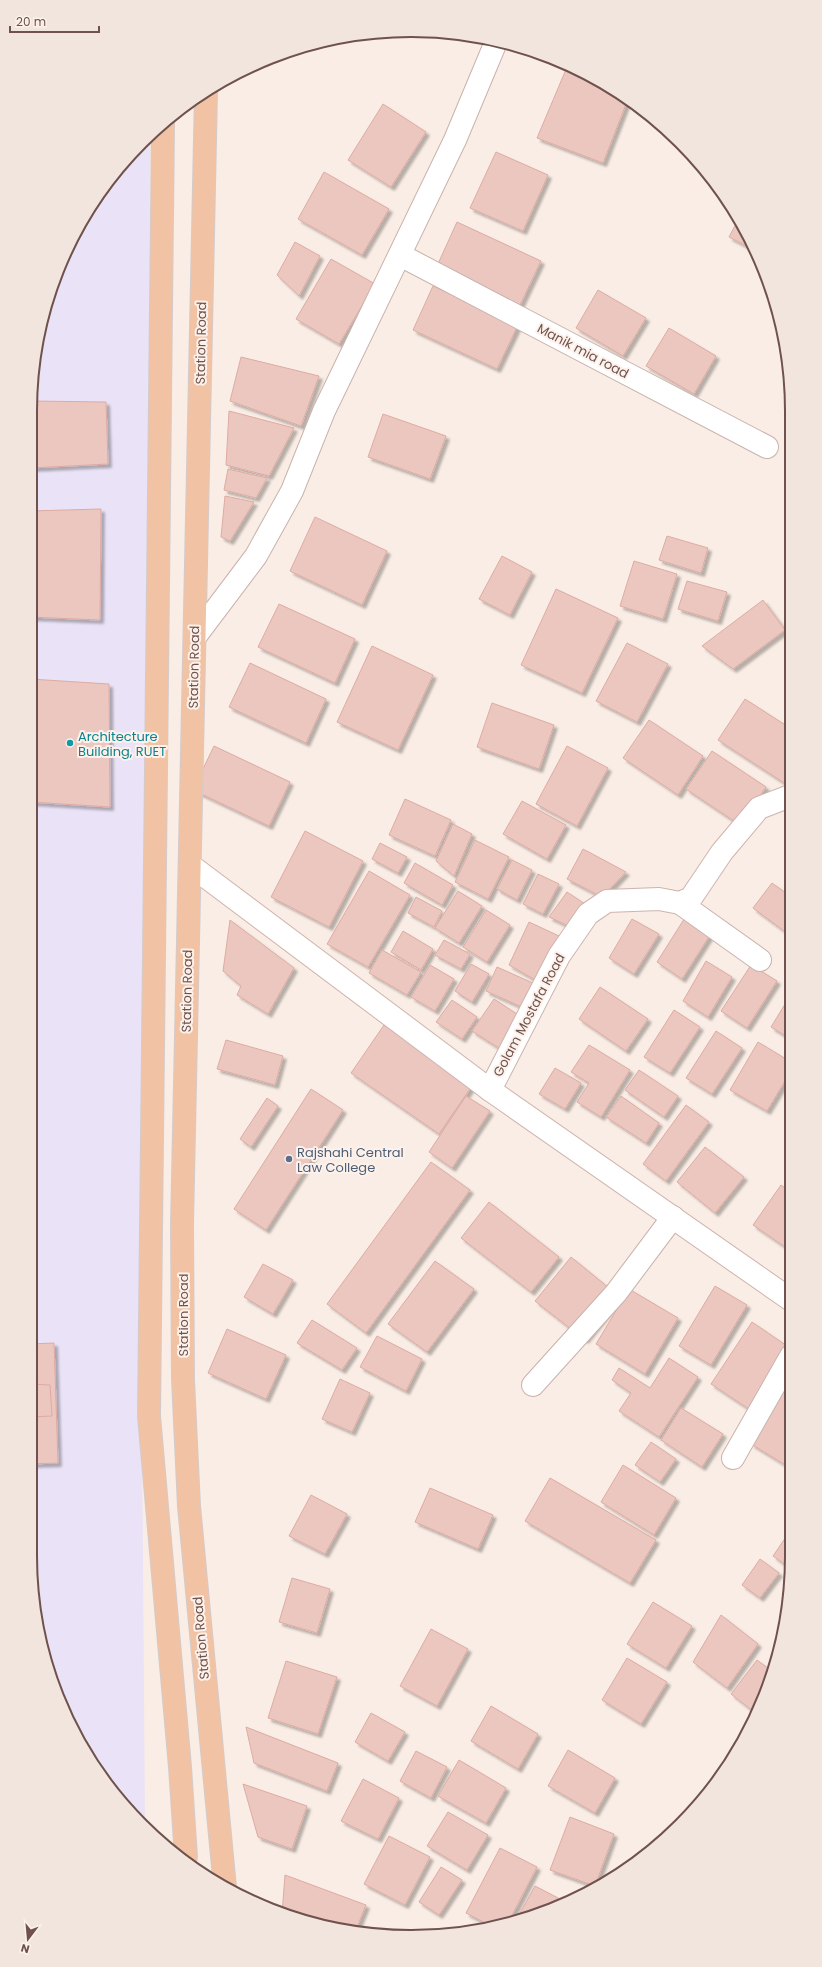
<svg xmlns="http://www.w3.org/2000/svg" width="822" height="1967" font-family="Poppins,sans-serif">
	<defs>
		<filter id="shadow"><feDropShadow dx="3.5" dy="3.5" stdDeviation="1" flood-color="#0004"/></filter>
	</defs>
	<rect width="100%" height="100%" fill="#faede5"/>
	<polygon fill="#eae2f6" points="150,136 148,830 140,1169 145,1824 124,1807 81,1746 50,1679 30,1556 30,411 50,289 81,221 124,160"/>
	<g fill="#ecc7c0" stroke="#ddaba2" filter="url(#shadow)">
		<polygon points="567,67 623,94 628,99 603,163 537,138"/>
		<polygon points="383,104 426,132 391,187 348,160"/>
		<polygon points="496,152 548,175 523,231 470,208"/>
		<polygon points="324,172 389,209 362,255 298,219"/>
		<polygon points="738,220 753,243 755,250 729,237"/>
		<polygon points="457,222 541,261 520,305 437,266"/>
		<polygon points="295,242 320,256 299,296 277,275"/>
		<polygon points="331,259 375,284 339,344 296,319"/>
		<polygon points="433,286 518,325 497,369 413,330"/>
		<polygon points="598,290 646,318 623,356 576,328"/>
		<polygon points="669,328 716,356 694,394 646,366"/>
		<polygon points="241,357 319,376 301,426 230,401"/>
		<polygon points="32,401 106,402 108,464 30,468"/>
		<polygon points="229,411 294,428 269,476 226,465"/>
		<polygon points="383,414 446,436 430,479 368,457"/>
		<polygon points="228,469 267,478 256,498 224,490"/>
		<polygon points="225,496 254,502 230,541 221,537"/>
		<polygon points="101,509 100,620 30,617 30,511"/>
		<polygon points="315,517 387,551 362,605 290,571"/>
		<polygon points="667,536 708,548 701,573 659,560"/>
		<polygon points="502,556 532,572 510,615 479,599"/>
		<polygon points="634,561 677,574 663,619 620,606"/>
		<polygon points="687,581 727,592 718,621 678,609"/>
		<polygon points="556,589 618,618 582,693 521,665"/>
		<polygon points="763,600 785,630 733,669 702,646"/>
		<polygon points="279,604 355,639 335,683 258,647"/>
		<polygon points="627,643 668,664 637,722 596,701"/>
		<polygon points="372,646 433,675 398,750 337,722"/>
		<polygon points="250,663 326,699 306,743 229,707"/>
		<polygon points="30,679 109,684 110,807 30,802"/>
		<polygon points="745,699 790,728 789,786 718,740"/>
		<polygon points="492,703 554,725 539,769 477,747"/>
		<polygon points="649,720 703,756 678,795 623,758"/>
		<polygon points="214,746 290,782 269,826 193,790"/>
		<polygon points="567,746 608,768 577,826 536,804"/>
		<polygon points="712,751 766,787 740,825 686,789"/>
		<polygon points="405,799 451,820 435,856 389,835"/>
		<polygon points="522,801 566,825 547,859 503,834"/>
		<polygon points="453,824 472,834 454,876 436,861"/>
		<polygon points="305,831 363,861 329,927 271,897"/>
		<polygon points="475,840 509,857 488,899 455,882"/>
		<polygon points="380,843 407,857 398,873 372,859"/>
		<polygon points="583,849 626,872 602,897 567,879"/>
		<polygon points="512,860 532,870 517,900 497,889"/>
		<polygon points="415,863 453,885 442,905 404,883"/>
		<polygon points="369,871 410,895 368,967 327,944"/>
		<polygon points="538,874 559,884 543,914 523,904"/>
		<polygon points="772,883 790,896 790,923 784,931 753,908"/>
		<polygon points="458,891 482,906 459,943 435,928"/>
		<polygon points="567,892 588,906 571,927 549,917"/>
		<polygon points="416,897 442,911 434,927 408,913"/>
		<polygon points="486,910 510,925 487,962 463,947"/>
		<polygon points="686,916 712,932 682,979 657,962"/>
		<polygon points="632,919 659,934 634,974 609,958"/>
		<polygon points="230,920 294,968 268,1014 237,995 241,986 223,971"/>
		<polygon points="529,922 559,936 539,982 509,965"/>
		<polygon points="403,931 433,949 421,970 391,952"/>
		<polygon points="444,940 470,954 461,969 435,955"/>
		<polygon points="382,950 421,972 407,995 369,973"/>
		<polygon points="706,961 732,977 708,1017 683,1001"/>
		<polygon points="471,964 489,974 472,1002 455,991"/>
		<polygon points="430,965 454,979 435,1011 411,997"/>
		<polygon points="751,965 777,981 747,1028 721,1011"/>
		<polygon points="497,967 535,984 524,1008 486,991"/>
		<polygon points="600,987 648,1019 626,1051 579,1019"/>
		<polygon points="790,996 791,1039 771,1027"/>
		<polygon points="494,999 523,1018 502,1050 472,1031"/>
		<polygon points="452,1000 477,1017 462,1039 436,1022"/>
		<polygon points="674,1010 700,1027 670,1073 644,1057"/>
		<polygon points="384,1025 472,1086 439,1134 351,1073"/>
		<polygon points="716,1031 742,1048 712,1094 686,1078"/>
		<polygon points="226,1040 283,1056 275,1085 217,1069"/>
		<polygon points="758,1042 791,1062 791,1071 767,1111 730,1090"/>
		<polygon points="589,1045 630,1070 601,1117 577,1102 589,1083 571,1072"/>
		<polygon points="555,1068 581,1083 565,1109 539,1094"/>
		<polygon points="639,1070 678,1096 664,1117 625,1090"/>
		<polygon points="311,1089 343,1110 266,1230 234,1209"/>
		<polygon points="466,1096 490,1111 452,1168 429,1152"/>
		<polygon points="621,1096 659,1123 646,1143 606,1117"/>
		<polygon points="267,1098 278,1106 251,1147 240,1139"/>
		<polygon points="686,1105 709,1122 666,1181 643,1164"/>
		<polygon points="705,1147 744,1177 715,1213 677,1182"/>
		<polygon points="431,1162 470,1190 366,1333 327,1304"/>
		<polygon points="791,1167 791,1178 786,1174"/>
		<polygon points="781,1185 791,1192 791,1251 753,1225"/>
		<polygon points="489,1202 559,1257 531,1292 461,1238"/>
		<polygon points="571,1257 620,1297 585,1340 535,1301"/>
		<polygon points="435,1261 474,1289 427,1352 388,1324"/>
		<polygon points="263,1264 293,1280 273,1314 244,1297"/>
		<polygon points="715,1286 747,1305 711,1365 679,1346"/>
		<polygon points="629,1289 678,1318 645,1374 596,1344"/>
		<polygon points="312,1320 357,1348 342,1370 297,1343"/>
		<polygon points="752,1322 790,1348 749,1409 711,1384"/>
		<polygon points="227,1329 286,1355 266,1399 208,1373"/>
		<polygon points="377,1336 422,1359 406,1391 360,1367"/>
		<polygon points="54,1343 58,1463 30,1464 30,1344"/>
		<polygon points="669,1358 698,1377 659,1437 619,1411 631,1393 612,1380 619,1368 650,1388"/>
		<polygon points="792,1378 792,1469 751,1444"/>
		<polygon points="340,1379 370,1393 352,1432 322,1419"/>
		<polygon points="30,1384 50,1385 52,1416 30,1417"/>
		<polygon points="681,1408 723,1434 702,1467 661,1440"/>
		<polygon points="651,1442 676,1459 660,1482 635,1465"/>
		<polygon points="623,1465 676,1498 654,1535 601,1502"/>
		<polygon points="550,1478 656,1540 630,1583 525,1521"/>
		<polygon points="430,1488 493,1515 478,1549 415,1522"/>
		<polygon points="311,1495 347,1514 325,1554 289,1536"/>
		<polygon points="792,1528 792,1556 790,1568 773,1556"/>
		<polygon points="760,1559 779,1573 760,1598 742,1585"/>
		<polygon points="292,1578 330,1589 317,1633 279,1622"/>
		<polygon points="653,1602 692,1626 666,1668 627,1644"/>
		<polygon points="721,1615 758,1644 727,1688 693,1662"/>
		<polygon points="431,1629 468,1649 437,1706 400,1686"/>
		<polygon points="627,1658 667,1682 641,1724 602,1700"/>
		<polygon points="757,1660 773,1672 772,1678 754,1712 731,1694"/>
		<polygon points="286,1661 337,1677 318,1734 268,1718"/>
		<polygon points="491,1706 538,1734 518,1769 471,1741"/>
		<polygon points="371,1713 405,1732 388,1761 355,1742"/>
		<polygon points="246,1727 338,1763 327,1791 254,1763"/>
		<polygon points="568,1750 615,1778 595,1813 548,1786"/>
		<polygon points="416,1751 447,1767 431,1798 400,1781"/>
		<polygon points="459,1760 506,1788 486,1823 438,1796"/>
		<polygon points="363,1779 399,1798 378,1839 341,1821"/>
		<polygon points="243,1784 307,1806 292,1849 258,1837"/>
		<polygon points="448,1812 488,1835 467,1870 427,1846"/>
		<polygon points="570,1817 614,1834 595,1886 550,1870"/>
		<polygon points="389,1836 430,1857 405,1905 364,1884"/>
		<polygon points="500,1848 537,1867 508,1923 493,1927 466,1913"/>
		<polygon points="441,1867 462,1880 439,1915 419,1902"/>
		<polygon points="285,1875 366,1905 355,1932 282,1914"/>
		<polygon points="535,1886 558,1898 552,1910 516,1920"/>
	</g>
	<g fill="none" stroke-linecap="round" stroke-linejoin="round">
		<g stroke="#c9b3ac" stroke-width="24">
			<g id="street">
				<polyline points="400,255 767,447"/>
				<polyline points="195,637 256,556 292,491 324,411 455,140 496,42"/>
				<polyline points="680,903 760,960"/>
				<polyline points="533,1385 616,1293 673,1217"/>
				<polyline points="733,1458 791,1356"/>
			</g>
		</g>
		<g stroke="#ceb4ad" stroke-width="24">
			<g id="secondary">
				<polyline points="190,865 490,1090 791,1300"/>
				<polyline points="490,1090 559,956 588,914 607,901 659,899 680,903 691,898 722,852 759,808 790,796"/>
			</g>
		</g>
		<g stroke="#d4cbca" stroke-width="24">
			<g id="primary">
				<polyline points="206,92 182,1225 183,1380 189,1506 225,1888"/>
				<polyline points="163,124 149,1416 180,1767 186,1857"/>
			</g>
		</g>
		<use href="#street" stroke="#fff" stroke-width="22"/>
		<use href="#secondary" stroke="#fff" stroke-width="22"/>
		<use href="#primary" stroke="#f1c3a4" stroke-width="22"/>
	</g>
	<circle fill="#0f9aa8" stroke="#fdf2eb" stroke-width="1.5" cx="70" cy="743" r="4"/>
	<circle fill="#5c6f8a" stroke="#fdf2eb" stroke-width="1.5" cx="289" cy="1159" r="4"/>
	<g text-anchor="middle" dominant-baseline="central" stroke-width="4" stroke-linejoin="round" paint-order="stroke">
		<g font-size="13" fill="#6f524d" stroke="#fdf2eb">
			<text transform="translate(201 343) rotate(-89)">Station Road</text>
			<text transform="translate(583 351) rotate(28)">Manik mia road</text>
			<text transform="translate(194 667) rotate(-89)">Station Road</text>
			<text transform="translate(187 991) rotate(-89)">Station Road</text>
			<text transform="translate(529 1015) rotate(-62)">Golam Mostafa Road</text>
			<text transform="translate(183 1315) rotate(-90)">Station Road</text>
			<text transform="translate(201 1638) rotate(-95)">Station Road</text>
		</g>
		<g font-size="13" fill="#0d838f" stroke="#fdf2eb" text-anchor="start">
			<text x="78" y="736">Architecture<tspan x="78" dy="15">Building, RUET</tspan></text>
		</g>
		<g font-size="13" fill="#4e5e75" stroke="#fdf2eb" text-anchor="start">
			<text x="297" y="1152">Rajshahi Central<tspan x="297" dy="15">Law College</tspan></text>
		</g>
	</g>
	<path d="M0 0H822V1967H0ZM411 37H411A374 374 0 0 1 785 411V1556A374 374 0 0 1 411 1930H411A374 374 0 0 1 37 1556V411A374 374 0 0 1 411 37Z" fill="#f2e5de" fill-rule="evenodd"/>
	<path fill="none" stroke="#6f524d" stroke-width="2" d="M411 37H411A374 374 0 0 1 785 411V1556A374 374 0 0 1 411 1930H411A374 374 0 0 1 37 1556V411A374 374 0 0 1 411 37Z"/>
	<g transform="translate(28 1939) rotate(196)" stroke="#fdf2eb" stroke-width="3" paint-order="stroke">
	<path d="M0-3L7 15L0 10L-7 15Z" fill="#6f524d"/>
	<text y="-6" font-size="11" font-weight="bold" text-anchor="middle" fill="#6f524d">N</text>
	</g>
	<path d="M10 26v6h89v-6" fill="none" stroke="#6f524d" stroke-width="2"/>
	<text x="16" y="26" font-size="12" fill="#6f524d" stroke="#fdf2eb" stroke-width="3" paint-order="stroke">20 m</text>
</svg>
